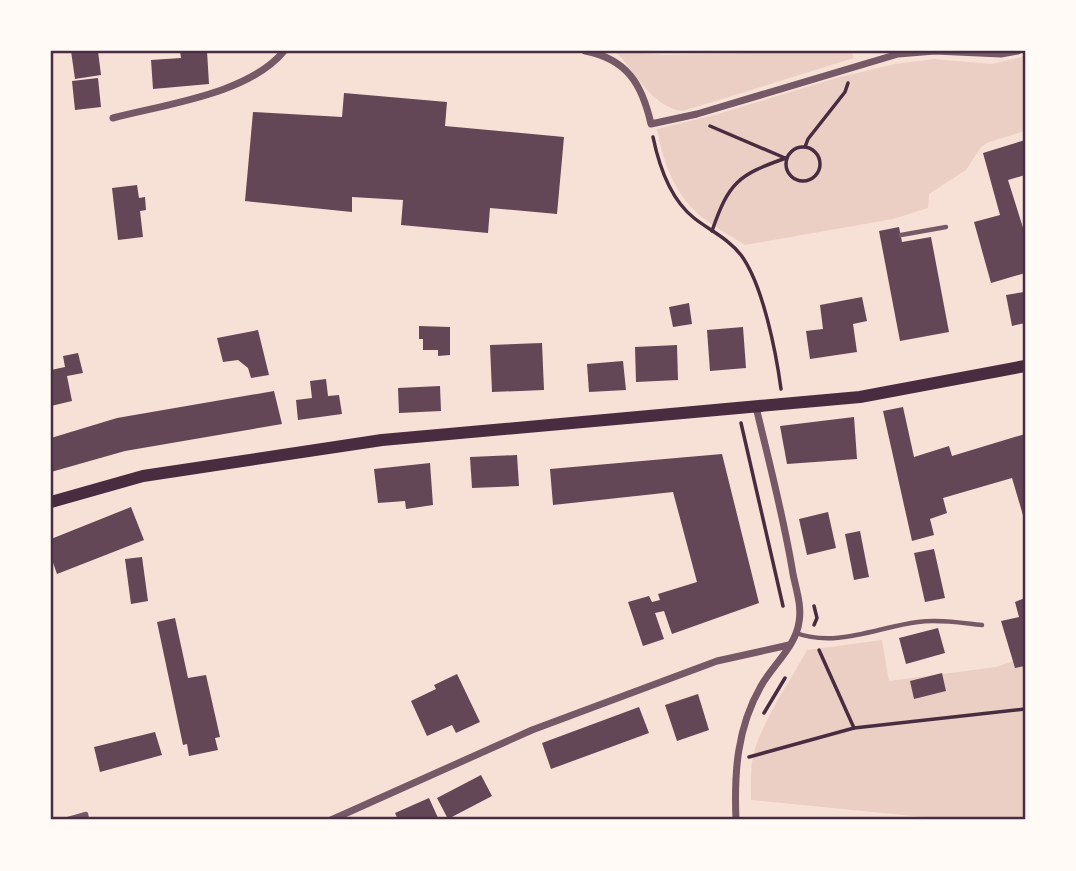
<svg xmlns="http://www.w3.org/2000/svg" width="1076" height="871" font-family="'Work Sans',sans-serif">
	<rect width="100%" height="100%" fill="#f7e1d7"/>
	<g fill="#ebcfc5">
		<path d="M615,51L664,55L851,51L854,58L683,111C651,107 636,72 615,51Z"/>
		<path d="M1025,56V131L989,142L981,147L966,170L929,194L928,208L893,219L745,245C728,234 706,223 692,208C672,187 662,157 657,129L711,116L840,77L895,64L934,59L992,64Z"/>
		<path d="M882,640L889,681L996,667L1025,657V820H954L751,800C751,786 750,771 753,757C758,728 792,678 807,650Z"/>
	</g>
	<g fill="#644757">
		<polygon points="71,51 98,51 101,75 75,79"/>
		<polygon points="180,51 207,51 209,84 153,89 151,60 181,58"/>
		<polygon points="98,78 101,107 75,110 72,81"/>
		<polygon points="344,93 447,102 445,126 564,137 557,214 490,208 488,233 401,225 403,200 352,197 352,212 245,201 253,112 342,117"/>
		<polygon points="1025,140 1025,175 1008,180 1025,234 1025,273 991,283 974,222 1000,215 983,153"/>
		<polygon points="137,185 139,198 145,197 146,210 140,211 143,237 118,240 112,188"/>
		<polygon points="899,227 902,242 931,237 949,332 900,341 879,231"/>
		<polygon points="1024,292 1025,323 1012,326 1006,295"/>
		<polygon points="862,297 867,321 853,324 857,352 810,359 806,331 823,329 820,305"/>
		<polygon points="689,303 692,324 673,327 669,307"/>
		<polygon points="419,326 450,327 450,355 438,356 438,350 423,350 423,339 419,339"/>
		<polygon points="743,327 746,368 710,371 707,330"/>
		<polygon points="258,330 269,375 251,378 248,368 238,360 223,362 217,338"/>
		<polygon points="542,343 544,390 492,392 490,345"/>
		<polygon points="677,345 678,380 636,382 635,347"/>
		<polygon points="78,353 83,373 67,376 72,401 51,406 51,370 65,367 63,356"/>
		<polygon points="623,361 626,390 589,392 587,364"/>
		<polygon points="326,379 328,396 339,395 342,414 298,420 296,400 312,398 310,381"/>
		<polygon points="440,386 441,411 399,413 398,388"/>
		<polygon points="274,391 282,424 125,451 51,472 51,438 117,418"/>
		<polygon points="903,407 914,457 949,446 952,456 1025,434 1025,522 1012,478 943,498 947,513 930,519 934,535 912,541 883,411"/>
		<polygon points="854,417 857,459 787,464 780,426"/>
		<polygon points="722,454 759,603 672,634 664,611 655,613 664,639 643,646 628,602 649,596 652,602 660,600 658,594 697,582 673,492 553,505 550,469"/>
		<polygon points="517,455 519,486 472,488 470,457"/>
		<polygon points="430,463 433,505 406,509 405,501 378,503 374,469"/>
		<polygon points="131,507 144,540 57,574 51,557 51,539"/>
		<polygon points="828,512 836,548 807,555 799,519"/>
		<polygon points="860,531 869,577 854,580 845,534"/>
		<polygon points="934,549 945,598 925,602 914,553"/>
		<polygon points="142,557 148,601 131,604 125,559"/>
		<polygon points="1025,598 1025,666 1015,668 1001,621 1019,617 1015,602"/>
		<polygon points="175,618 188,678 206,675 220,737 215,738 218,750 189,756 187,744 183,745 157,622"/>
		<polygon points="938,628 945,653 906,664 899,638"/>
		<polygon points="942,673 946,691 914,699 910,681"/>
		<polygon points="457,674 480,722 456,733 452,725 427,736 411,701 436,689 434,685"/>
		<polygon points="698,694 709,730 677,741 665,705"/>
		<polygon points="639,707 649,733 551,769 542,743"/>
		<polygon points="155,732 162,755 100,772 94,747"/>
		<polygon points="481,775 492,796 448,819 437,798"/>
		<polygon points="429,798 439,820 398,820 395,813"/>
	</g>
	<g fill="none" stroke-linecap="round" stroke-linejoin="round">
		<g stroke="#4a2c40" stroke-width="3.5">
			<polyline points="710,126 785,158"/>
			<path d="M653,137C659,166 670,199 694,218C709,230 729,239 741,255C763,285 776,352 781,389"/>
			<polyline points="805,147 808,139 845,92 848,83"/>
			<circle cx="803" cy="164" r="17"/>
			<path d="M712,231C729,182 738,175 786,158"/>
			<polyline points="741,423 783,606"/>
			<polyline points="814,625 817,618 814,606"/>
			<polyline points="819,650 854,728"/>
			<polyline points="764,713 785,678"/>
			<polyline points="749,757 854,728 1025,709"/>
		</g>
		<g stroke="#755966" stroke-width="4.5">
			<polyline points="901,235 946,227"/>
			<path d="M796,633C836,648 878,627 918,622C939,619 961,623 982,625"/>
			<polyline points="65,820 86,814 87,820"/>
		</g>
		<g stroke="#755966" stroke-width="7">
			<path d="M585,51C627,59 642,84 651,124L697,114L898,54L935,51L1001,54L1018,51"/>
			<path d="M113,118C166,104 249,94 284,51"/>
			<polyline points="331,820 532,730 717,661 789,645"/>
			<path d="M736,820C734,772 737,728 761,686C773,665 796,646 799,622C802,606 796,589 793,574C784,518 769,462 756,407"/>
		</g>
		<polyline stroke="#4a2c40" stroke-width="12" points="51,502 143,476 382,440 860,397 1025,366"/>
	</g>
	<rect width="1076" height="871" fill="none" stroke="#fffaf5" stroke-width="105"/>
	<rect x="52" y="52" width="972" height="766" fill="none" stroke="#4a2c40" stroke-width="2.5"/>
</svg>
